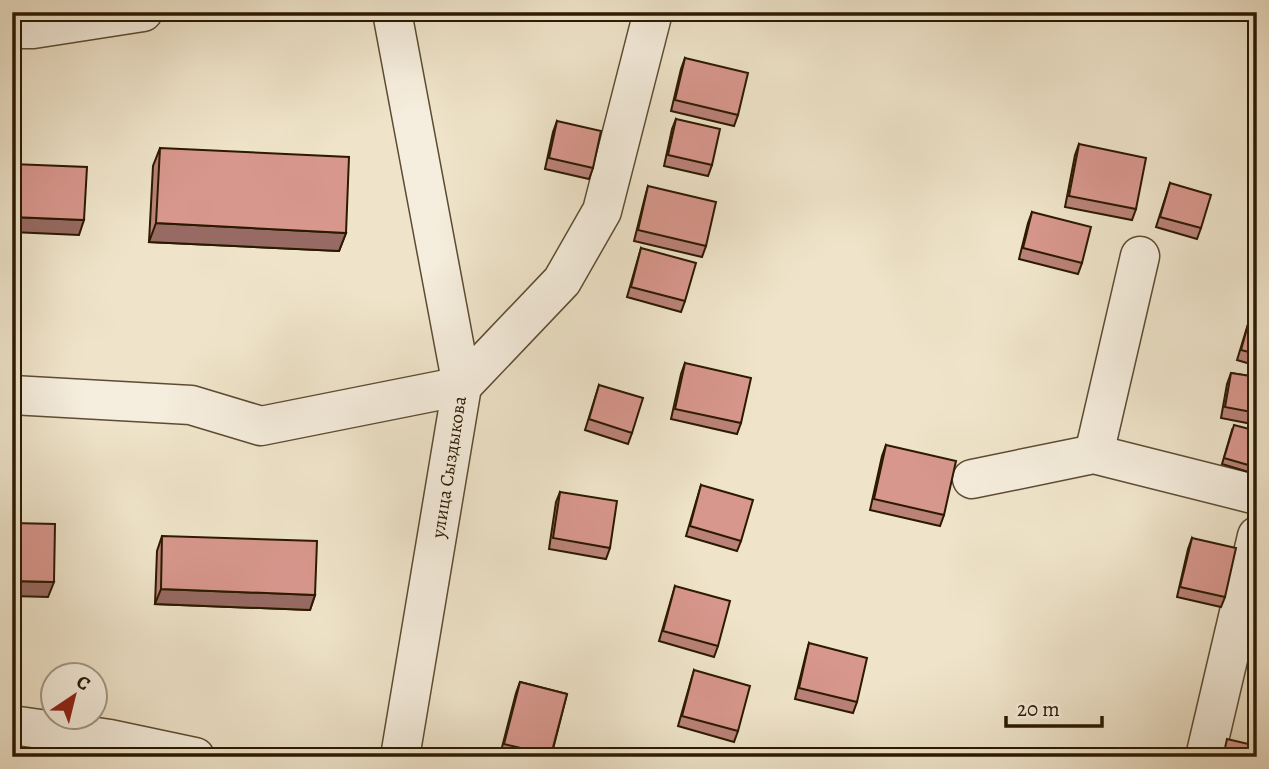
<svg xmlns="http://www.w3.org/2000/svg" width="1269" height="769" font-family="Alegreya,serif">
	<rect width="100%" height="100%" fill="#efe4ca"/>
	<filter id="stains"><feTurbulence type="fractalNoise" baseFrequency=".00286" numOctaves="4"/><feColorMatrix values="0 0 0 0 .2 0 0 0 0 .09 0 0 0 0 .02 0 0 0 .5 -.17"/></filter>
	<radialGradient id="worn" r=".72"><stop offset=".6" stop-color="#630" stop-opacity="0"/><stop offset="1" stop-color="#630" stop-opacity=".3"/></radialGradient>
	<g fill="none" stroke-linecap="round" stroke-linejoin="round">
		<g stroke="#5c4c33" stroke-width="41">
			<g id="minor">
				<polyline points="392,12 462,386 400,757"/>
				<polyline points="12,29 33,29 143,12"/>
				<polyline points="12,395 191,405 261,426 462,386 562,281 602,211 653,12"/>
				<polyline points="1094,454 1140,256"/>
				<polyline points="972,479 1094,454 1257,495"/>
				<polyline points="12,725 110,739 195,757"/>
				<polyline points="1205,757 1257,536"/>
			</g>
		</g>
		<use href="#minor" stroke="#f5eddd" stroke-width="38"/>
	</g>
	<g fill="#ba8279" stroke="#2b1901" stroke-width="2">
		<polygon points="685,58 738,115 734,126 671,111 681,69"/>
		<polygon points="676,119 712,165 708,176 664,166 672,129"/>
		<polygon points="557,121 593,168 589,179 545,169 553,132"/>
		<polygon points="1079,144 1136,209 1132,220 1065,207 1075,155"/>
		<polygon points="160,148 346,233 339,251 149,242 153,166"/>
		<polygon points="1170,183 1201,228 1197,239 1156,227"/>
		<polygon points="648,186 706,246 702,257 634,241 645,197"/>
		<polygon points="1032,212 1082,263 1078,274 1019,259 1028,223"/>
		<polygon points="641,248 685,301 681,312 627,297"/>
		<polygon points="1249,321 1257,323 1257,366 1237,360"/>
		<polygon points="685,363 741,423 737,434 671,419 681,374"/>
		<polygon points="1231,373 1257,377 1257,425 1221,418 1227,384"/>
		<polygon points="599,385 632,433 628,444 585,430"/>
		<polygon points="1232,430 1257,459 1252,473 1222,464"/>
		<polygon points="886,445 944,515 940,526 870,510 882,456"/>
		<polygon points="701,485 741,541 737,551 686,536"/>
		<polygon points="560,492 610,548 606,559 549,549 556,502"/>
		<polygon points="162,536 315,595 310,610 155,604 157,551"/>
		<polygon points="1192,538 1225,597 1221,607 1177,597 1188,549"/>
		<polygon points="675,586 718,646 714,657 659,641"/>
		<polygon points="809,643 857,702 853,713 795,699 806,654"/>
		<polygon points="694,670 738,731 734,742 678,726"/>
		<polygon points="520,682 567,694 551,757 510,757 500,755 516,693"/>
	</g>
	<g fill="#976a63" stroke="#2b1901" stroke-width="2">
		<polygon points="12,217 84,220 79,235 12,232"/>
		<polygon points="156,223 346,233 339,251 149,242"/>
		<polygon points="12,581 54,582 48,597 12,596"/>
		<polygon points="161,589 315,595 310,610 155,604"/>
	</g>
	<g fill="#d8978d" stroke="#2b1901" stroke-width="2">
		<polygon points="685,58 748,73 738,115 675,100"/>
		<polygon points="676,119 720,129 712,165 668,155"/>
		<polygon points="557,121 601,131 593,168 549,158"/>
		<polygon points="1079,144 1146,158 1136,209 1069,196"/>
		<polygon points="160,148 349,157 346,233 156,223"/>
		<polygon points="12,164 87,167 84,220 12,217"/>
		<polygon points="1170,183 1211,195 1201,228 1160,217"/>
		<polygon points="648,186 716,202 706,246 638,230"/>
		<polygon points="1032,212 1091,227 1082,263 1023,248"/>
		<polygon points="641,248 696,263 685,301 631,287"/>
		<polygon points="1249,321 1257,323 1257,354 1241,350"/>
		<polygon points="685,363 751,378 741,423 675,409"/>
		<polygon points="1231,373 1257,377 1257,413 1225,407"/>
		<polygon points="599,385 643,398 632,433 589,419"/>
		<polygon points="1234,425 1257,431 1257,459 1255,467 1224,458"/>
		<polygon points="886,445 956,461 944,515 874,499"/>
		<polygon points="701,485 753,500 741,541 690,526"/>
		<polygon points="560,492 617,501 610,548 553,538"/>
		<polygon points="12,523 55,524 54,582 12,581"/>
		<polygon points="162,536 317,541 315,595 161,589"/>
		<polygon points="1192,538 1236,548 1225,597 1180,587"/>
		<polygon points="675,586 730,601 718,646 663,631"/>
		<polygon points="809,643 867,658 857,702 799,688"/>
		<polygon points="694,670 750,686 738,731 682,716"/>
		<polygon points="520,682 567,694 551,755 504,744"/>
		<polygon points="1227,739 1257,746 1257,757 1223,757"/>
	</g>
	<g text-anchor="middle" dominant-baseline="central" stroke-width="5" stroke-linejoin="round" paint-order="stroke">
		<g font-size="19" fill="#2b1901" stroke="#f5eddd">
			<text transform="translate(449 467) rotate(-81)">улица Сыздыкова</text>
		</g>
	</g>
	<rect width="1269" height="769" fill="none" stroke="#efe4ca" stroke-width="42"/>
	<rect x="14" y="14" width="1241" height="741" fill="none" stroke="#2b1901" stroke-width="3.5"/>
	<rect x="21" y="21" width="1227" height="727" fill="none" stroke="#2b1901" stroke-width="2"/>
	<g transform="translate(74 696) rotate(35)"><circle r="33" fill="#f5eddd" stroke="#a49885" stroke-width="2"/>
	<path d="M0-5L12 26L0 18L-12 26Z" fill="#8f2418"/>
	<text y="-10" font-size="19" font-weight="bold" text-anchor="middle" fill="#2b1901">С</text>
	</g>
	<path d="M1006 716v10h96v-10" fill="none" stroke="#2b1901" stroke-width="3.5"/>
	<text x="1017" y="716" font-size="21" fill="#2b1901" stroke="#f5eddd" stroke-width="5" paint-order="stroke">20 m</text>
	<rect width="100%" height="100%" filter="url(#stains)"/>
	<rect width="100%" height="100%" fill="url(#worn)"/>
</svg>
